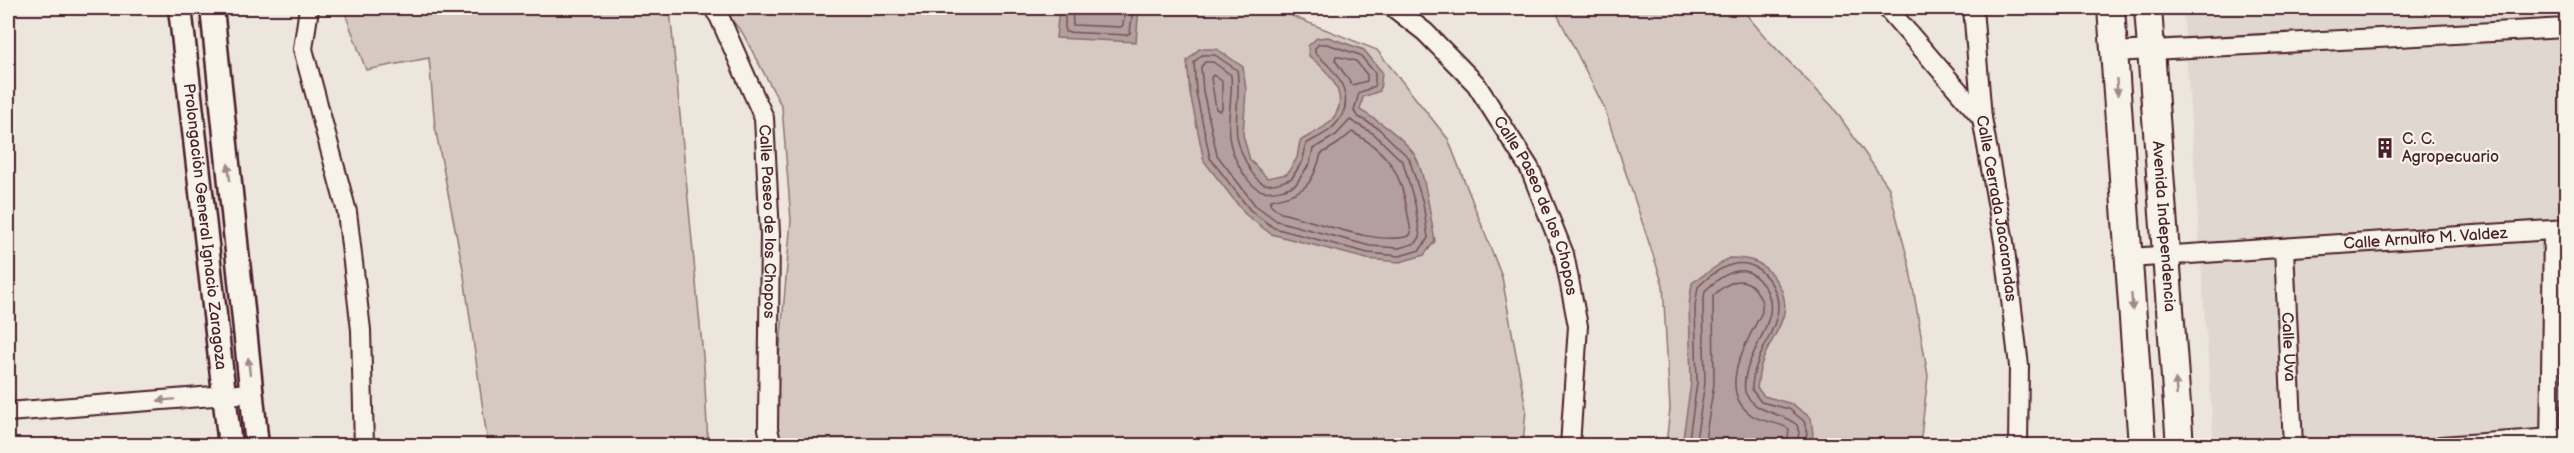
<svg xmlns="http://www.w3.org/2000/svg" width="2574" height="453" font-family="'Balsamiq Sans',sans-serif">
	<rect width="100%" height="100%" fill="#ece6dd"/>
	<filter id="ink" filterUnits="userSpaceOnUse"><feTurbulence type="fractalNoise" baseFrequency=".0167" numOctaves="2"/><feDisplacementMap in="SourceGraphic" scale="12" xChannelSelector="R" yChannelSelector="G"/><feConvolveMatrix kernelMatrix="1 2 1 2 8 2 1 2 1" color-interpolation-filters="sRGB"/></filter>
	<g filter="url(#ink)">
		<polygon fill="#e0d7d0" points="2183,8 2566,8 2566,445 2214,445"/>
		<g fill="#d5c9c2" stroke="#907476" stroke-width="1.5">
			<polygon points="346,8 667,8 670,10 704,367 708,445 488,445 463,269 435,127 429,58 366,70 345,13"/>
			<polygon points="721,8 1272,8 1377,50 1448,139 1502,277 1526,409 1523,445 778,445 773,428 791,220 782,107 742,32"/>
			<polygon points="1554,8 1741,8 1766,38 1833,107 1889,188 1909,264 1928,376 1920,445 1666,445 1670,408 1663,285 1604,107"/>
		</g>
		<g fill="#b39f9d" stroke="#896c6f" stroke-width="1.5">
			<polygon points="1059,8 1139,8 1136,42 1056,38"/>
			<path d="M1328,37L1364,50L1382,72L1380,91L1363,97L1360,110C1378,121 1401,135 1414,154C1425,170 1431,221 1435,241L1424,255L1400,262L1367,259L1271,234L1245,214L1204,161L1190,93L1187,61L1199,49H1217L1243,67L1246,90L1243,135L1250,160L1267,178L1287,174L1297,158L1300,141C1308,136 1318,131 1325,126C1356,102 1331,73 1309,56L1308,46L1317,38Z"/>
			<path d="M1729,258C1749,258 1760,260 1773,276C1801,312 1772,331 1761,365C1759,372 1758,381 1757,388L1764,396L1792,404L1811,418L1813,435L1808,445H1682L1691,383L1689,305L1692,283Z"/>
		</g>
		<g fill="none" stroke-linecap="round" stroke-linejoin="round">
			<g stroke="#745259" stroke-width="1.5">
				<polyline points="1065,8 1065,32 1127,35 1130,33 1133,8"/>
				<polyline points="1072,8 1073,25 1121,27 1123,25 1125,8"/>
				<path d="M1319,44H1327L1360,55L1375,73V86L1359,93L1354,111L1357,116L1378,128L1409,158L1423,203L1428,238L1420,250L1400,256L1368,253L1274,228L1250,210L1210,158L1196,92L1194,62L1202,55H1215L1237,70C1241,92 1234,114 1237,136C1239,149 1251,179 1264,184C1271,186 1286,181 1292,178L1303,160L1306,144C1314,139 1324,135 1331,129C1361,102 1339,73 1315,53V48Z"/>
				<polygon points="1336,56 1356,61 1367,75 1367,81 1352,85 1335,60"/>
				<path d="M1205,62H1213L1231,75C1233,96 1227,116 1229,137C1231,153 1246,187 1263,191C1272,193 1288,189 1296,184L1310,163L1313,149L1336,135L1350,120L1374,134L1403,162L1415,204L1420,237L1416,243L1399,248L1370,246L1277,221L1255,205L1217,155L1203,91L1201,67Z"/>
				<polygon points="1213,75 1222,81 1222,108 1220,111 1216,109 1211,78"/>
				<path d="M1352,132C1399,157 1403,184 1411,233L1409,236C1376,246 1316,221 1281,213L1270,204L1271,200C1304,193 1312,187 1321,154L1339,143Z"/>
				<path d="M1688,446L1697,383L1695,306L1698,287C1711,274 1731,259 1750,265C1759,268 1762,272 1768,279C1798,317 1751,348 1752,390L1761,402L1789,409L1804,421L1807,434L1803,446"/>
				<path d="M1695,446L1705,383L1703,306L1705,291C1715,281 1730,269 1745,271C1753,273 1758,278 1763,285C1789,318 1739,354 1745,392C1756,415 1778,410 1797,425L1799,433L1796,446"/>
				<path d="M1704,446L1714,384L1713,296C1725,284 1742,273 1755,289C1761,297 1763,303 1762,312C1748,340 1716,388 1750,414C1761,423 1777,421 1789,429L1787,446"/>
			</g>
			<g stroke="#4a1f2b" stroke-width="22">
				<g id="minor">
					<polyline points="309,8 303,49 347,212 361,330 364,446"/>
					<path id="s1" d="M713,8L719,16L764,118L770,234L768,429L772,446"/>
					<path id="s2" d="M1394,8L1425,32L1476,84L1530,169L1564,254L1578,326L1570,446"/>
					<polyline points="1887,8 1982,118"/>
					<path id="s3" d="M1973,8L1982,118L2004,242L2019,366L2018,446"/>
					<polyline points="2114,52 2566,28"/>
					<path id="s4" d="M2284,248L2293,446"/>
					<path id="s5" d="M2129,258L2566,229"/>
					<polyline points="8,412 252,393"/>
					<polyline points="2441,446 2566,437"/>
					<polyline points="2550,446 2553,230"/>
				</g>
			</g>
			<g stroke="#4a1f2b" stroke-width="27">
				<g id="tertiary">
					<path id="s6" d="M180,8L230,446"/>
					<polyline points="212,8 257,446"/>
				</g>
			</g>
			<g stroke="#4a1f2b" stroke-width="30">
				<g id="secondary">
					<polyline points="2111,8 2142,446"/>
					<path id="s7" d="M2148,8L2180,446"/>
				</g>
			</g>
			<use href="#minor" stroke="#f7f3e8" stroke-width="18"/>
			<use href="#tertiary" stroke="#f7f3e8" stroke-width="22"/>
			<use href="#secondary" stroke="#f7f3e8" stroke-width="26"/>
		</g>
		<defs><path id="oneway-solid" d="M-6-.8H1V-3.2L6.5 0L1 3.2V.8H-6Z" transform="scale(1.5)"/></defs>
		<g fill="#a0898a">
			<use href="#oneway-solid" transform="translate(2117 87) rotate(86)"/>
			<use href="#oneway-solid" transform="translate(229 172) rotate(-96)"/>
			<use href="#oneway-solid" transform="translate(2132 302) rotate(86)"/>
			<use href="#oneway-solid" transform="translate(249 366) rotate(-96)"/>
			<use href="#oneway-solid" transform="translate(2176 387) rotate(-94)"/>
			<use href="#oneway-solid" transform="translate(166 400) rotate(176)"/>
		</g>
	</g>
	<defs>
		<g id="building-bare" transform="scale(1.62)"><path d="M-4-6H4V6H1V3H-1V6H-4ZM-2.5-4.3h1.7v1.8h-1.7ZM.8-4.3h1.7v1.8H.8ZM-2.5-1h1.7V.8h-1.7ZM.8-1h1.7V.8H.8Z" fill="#4a1f2b" stroke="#f7f3e8" stroke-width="2.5" paint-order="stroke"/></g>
	</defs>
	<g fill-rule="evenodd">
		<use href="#building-bare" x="2385" y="148"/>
	</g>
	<g text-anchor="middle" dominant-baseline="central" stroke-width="4.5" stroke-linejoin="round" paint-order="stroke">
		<g font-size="16" fill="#4a1f2b" stroke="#f7f3e8" text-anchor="start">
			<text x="2402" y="139">C. C.<tspan x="2402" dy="18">Agropecuario</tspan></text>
		</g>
		<g font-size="16" fill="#4a1f2b" stroke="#f7f3e8">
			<text stroke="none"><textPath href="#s2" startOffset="249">Calle Paseo de los Chopos</textPath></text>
			<text stroke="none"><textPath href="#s3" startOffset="202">Calle Cerrada Jacarandas</textPath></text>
			<text stroke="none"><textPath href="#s1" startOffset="225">Calle Paseo de los Chopos</textPath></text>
			<text stroke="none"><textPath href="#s6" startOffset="220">Prolongación General Ignacio Zaragoza</textPath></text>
			<text stroke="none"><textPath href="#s7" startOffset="219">Avenida Independencia</textPath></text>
			<text stroke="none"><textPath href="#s5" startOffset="297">Calle Arnulfo M. Valdez</textPath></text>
			<text stroke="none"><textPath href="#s4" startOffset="99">Calle Uva</textPath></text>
		</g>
	</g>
	<rect width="2574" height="453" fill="none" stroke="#f7f3e8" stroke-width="30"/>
	<rect x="15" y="15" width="2544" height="423" fill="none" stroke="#4a1f2b" stroke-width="2" filter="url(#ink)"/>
</svg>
